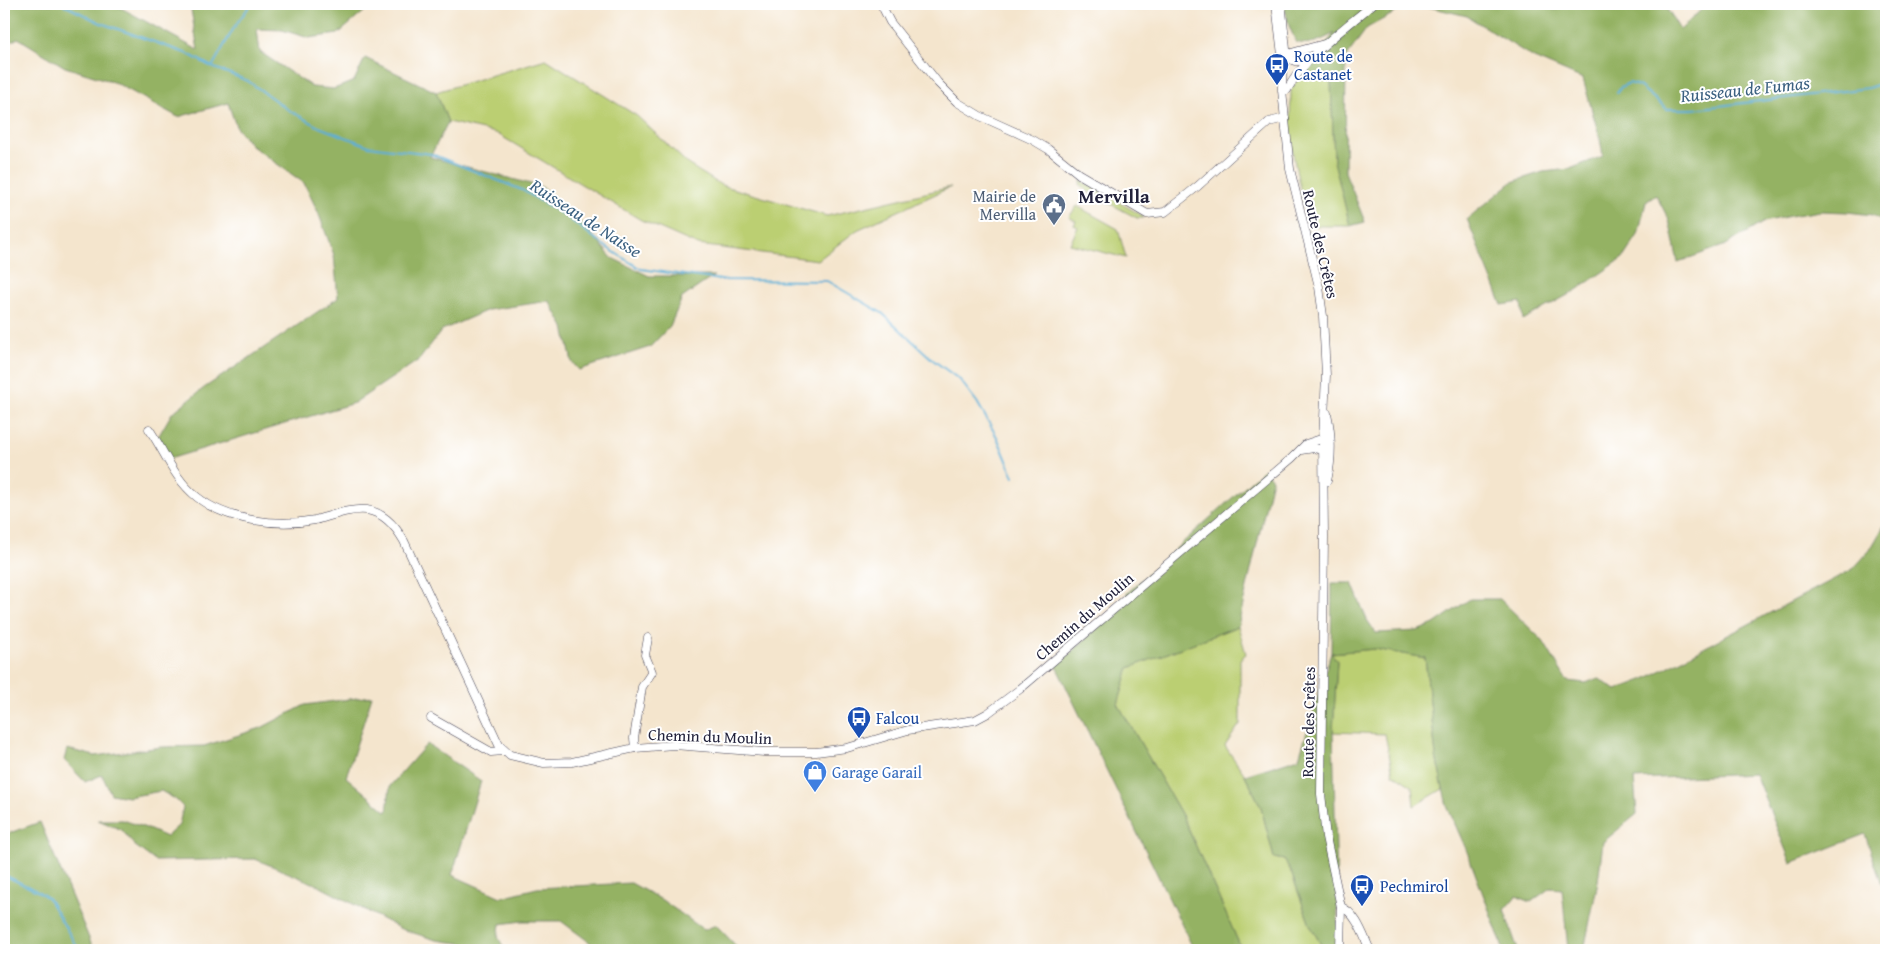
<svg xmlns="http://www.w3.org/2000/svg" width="1890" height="954" font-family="'Gentium Book Plus',serif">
	<rect width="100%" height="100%" fill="#fff"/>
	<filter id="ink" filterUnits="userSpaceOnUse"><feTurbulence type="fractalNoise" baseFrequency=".02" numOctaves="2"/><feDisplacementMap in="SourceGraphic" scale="10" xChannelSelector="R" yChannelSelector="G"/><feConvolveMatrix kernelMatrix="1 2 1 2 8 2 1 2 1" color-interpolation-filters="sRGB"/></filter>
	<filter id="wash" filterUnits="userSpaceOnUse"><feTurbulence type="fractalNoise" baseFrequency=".0096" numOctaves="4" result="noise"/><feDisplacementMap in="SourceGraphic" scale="20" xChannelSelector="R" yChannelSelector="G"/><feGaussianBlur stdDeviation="1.12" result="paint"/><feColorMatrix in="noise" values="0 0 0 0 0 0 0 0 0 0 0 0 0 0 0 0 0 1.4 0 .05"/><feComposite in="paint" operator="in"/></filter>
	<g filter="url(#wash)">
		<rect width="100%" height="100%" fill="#f4e5cd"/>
		<g fill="#bbcf72" stroke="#6e7856">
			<polygon points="546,59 637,116 689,165 721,185 827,216 951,187 857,230 818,260 698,245 641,220 496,133 448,122 436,92"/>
			<polygon points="1303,71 1331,81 1334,161 1350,226 1309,226 1302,199 1293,154 1290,125 1291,90"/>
			<polygon points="1081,181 1143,216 1143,218 1137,218 1090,193 1080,185"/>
			<polygon points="1077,206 1118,229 1126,258 1070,244 1078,227 1074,225 1076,221 1069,217"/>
			<polygon points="1238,626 1246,654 1240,659 1240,724 1225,746 1245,775 1261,807 1274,858 1284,860 1290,869 1310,925 1324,950 1246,950 1241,948 1183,817 1118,704 1129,668"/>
			<polygon points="1375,649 1425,658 1436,756 1443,789 1414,806 1412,786 1393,774 1385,734 1333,732 1337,661 1331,653"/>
		</g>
		<g fill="#94b264" stroke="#5b6a50">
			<polygon points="4,4 114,4 198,50 190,4 373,4 338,34 309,38 282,30 257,29 260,52 312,87 334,89 354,81 365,58 436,92 448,122 430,157 542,187 585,226 612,258 649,276 714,276 682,298 670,326 650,347 579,370 572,362 564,327 549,301 488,310 442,330 419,360 354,403 169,459 158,437 172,413 204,388 338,298 334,255 318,212 304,183 252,146 237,129 228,103 178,117 116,83 65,67 18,38 4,46"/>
			<path d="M1284,4H1411L1367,28L1346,57L1345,172L1365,222L1350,226L1334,161L1331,81L1303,71L1335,33C1323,39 1310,47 1296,42L1289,26Z"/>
			<polygon points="1417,4 1541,4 1555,10 1574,4 1664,4 1680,30 1707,4 1886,4 1886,223 1873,215 1847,212 1820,211 1790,216 1764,222 1726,245 1678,262 1669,220 1656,195 1646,202 1638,235 1623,258 1575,291 1523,320 1521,302 1502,305 1467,219 1512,182 1543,172 1570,169 1603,156 1600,139 1583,79 1534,58 1467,16"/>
			<polygon points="1264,469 1272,479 1238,626 1129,668 1118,704 1183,817 1241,948 1246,950 1194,950 1056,666 1127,601 1127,593"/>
			<polygon points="1886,522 1886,897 1865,834 1791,863 1755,774 1634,779 1637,814 1603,842 1598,881 1584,950 1568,950 1562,889 1550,888 1531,902 1516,896 1504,910 1518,950 1504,950 1466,849 1447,806 1436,756 1425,658 1375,649 1331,653 1337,661 1333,732 1338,929 1336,950 1324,950 1310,925 1290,869 1284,860 1274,858 1261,807 1245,775 1299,758 1331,653 1332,583 1352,583 1367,620 1376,633 1417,631 1434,624 1470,599 1500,599 1543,641 1567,681 1586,683 1598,678 1616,690 1645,679 1853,569 1870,550"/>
			<polygon points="372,696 346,777 387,812 390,786 427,744 481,781 452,875 501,897 537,888 631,883 662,900 704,930 716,925 740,950 600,950 561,921 522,921 500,924 498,937 505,950 479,950 466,944 436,940 401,929 315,884 255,859 155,861 134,845 122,830 98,820 123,820 146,828 166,837 179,825 183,807 175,799 161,791 128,797 111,794 102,775 85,782 64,760 67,749 95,756 161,747 204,746 261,728 305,705"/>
			<polygon points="40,822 94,950 4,950 4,835"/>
		</g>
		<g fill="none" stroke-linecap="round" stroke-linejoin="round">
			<g stroke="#5bafd7" stroke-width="2">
				<polyline points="62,4 101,23 188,54 212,67 248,81 287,109 319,127 369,146 431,154 522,190 567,217 609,249 641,269 721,280 827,281 882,313 933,360 960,380 977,402 997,437 1014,477"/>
				<polyline points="212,67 235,26 251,4"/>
				<polyline points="1617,93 1621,87 1629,83 1639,86 1667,109 1693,109 1868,88 1886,82"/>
				<polyline points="4,875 39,892 48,898 79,950"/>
			</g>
		</g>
	</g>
	<g filter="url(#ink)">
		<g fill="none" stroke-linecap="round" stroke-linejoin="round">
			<g stroke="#423f51" stroke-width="9">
				<g id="minor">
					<polyline points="881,4 890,22 938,83 957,102 980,116 1033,140 1048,149 1079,174 1147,214 1165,212 1198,186 1269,122 1285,118"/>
					<polyline points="1276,4 1282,55 1282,90 1290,169 1319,287 1323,316 1326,375 1323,440 1324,537 1321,794 1326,837 1341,907 1340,950"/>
					<polyline points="1282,11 1287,59"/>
					<polyline points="1284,55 1324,44"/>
					<polyline points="1285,57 1295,61 1307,61"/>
					<path d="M1287,90C1307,54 1343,30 1373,4"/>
					<path d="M149,429C165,452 174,479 197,497C227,521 278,527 315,520C331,516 351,508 367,510C385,513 396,527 404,541L499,745L510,755L544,763L572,762L635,748L674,745L764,752H816L847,748L908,730L975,720L988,713L1020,689L1292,458L1306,444L1321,439L1330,444"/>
					<polyline points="1301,450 1314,448 1323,450 1325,449"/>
					<path d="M1327,481C1332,459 1332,436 1327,413"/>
					<polyline points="431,718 491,752 504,751"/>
					<polyline points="635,748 634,738 642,687 652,672 645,655 648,638"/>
					<path d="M1341,907C1356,912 1364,937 1370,950"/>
				</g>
			</g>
			<use href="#minor" stroke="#fff" stroke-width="8"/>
		</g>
	</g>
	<defs>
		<g id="bus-pin" transform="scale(1.25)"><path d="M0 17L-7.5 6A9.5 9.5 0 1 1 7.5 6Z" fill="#1a4fb4" stroke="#fff"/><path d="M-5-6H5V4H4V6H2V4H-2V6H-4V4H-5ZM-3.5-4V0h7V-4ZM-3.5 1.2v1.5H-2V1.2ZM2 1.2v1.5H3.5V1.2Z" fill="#fff"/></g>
		<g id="civic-pin" transform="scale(1.25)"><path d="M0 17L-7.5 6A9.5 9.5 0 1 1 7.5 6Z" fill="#5c6f8a" stroke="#fff"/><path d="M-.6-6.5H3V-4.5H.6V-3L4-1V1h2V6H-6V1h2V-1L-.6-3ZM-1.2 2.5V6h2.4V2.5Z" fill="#fff"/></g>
		<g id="shop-pin" transform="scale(1.25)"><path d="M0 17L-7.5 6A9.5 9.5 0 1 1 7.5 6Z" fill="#3f7fe0" stroke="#fff"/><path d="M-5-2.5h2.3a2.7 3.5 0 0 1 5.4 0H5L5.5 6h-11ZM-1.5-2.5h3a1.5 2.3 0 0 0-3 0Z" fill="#fff"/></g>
	</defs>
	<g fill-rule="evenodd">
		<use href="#bus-pin" x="1277" y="65"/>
		<use href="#civic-pin" x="1054" y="205"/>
		<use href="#bus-pin" x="859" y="718"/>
		<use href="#shop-pin" x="815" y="772"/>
		<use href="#bus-pin" x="1362" y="886"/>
	</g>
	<g text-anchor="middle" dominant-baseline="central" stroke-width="4" stroke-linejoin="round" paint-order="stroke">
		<g font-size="16" fill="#164399" stroke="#fff" text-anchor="start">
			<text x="1294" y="56">Route de<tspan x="1294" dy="18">Castanet</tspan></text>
			<text x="876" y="718">Falcou</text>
			<text x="1380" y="886">Pechmirol</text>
		</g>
		<g font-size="16" fill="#4e5e75" stroke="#fff" text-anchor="end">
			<text x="1036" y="196">Mairie de<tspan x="1036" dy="18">Mervilla</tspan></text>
		</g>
		<g font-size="16" fill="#22223b" stroke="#fff">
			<text transform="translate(1321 244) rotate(77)">Route des Crêtes</text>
			<text transform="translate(1084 616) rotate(-41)">Chemin du Moulin</text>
			<text transform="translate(1308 722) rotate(-89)">Route des Crêtes</text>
			<text transform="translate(710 736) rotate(2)">Chemin du Moulin</text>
		</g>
		<g font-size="16" fill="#366cbe" stroke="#fff" text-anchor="start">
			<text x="832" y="772">Garage Garail</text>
		</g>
		<g font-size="18" font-style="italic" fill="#3c6181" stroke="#fff">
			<text transform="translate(1745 89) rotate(-6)">Ruisseau de Fumas</text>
			<text transform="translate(586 218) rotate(33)">Ruisseau de Naisse</text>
		</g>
		<g font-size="19" font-weight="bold" fill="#22223b" stroke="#fff">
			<text x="1114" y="196">Mervilla</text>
		</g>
	</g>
	<rect width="1890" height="954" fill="none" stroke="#fff" stroke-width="20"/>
</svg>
